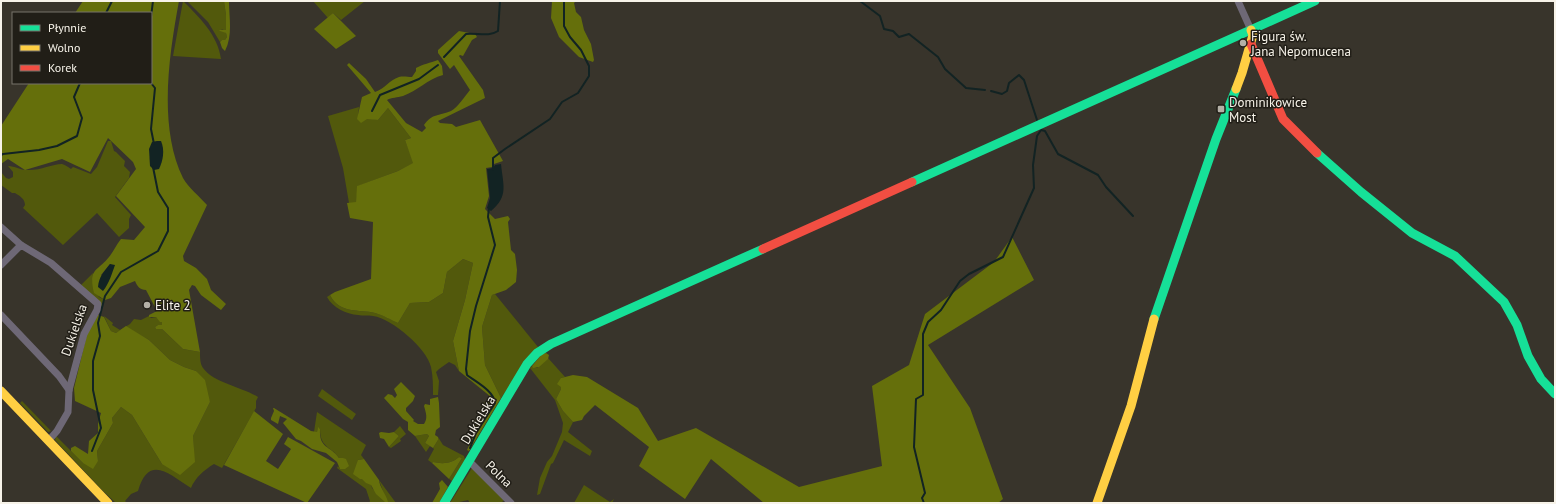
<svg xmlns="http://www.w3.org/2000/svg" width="1556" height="504" font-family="'PT Sans',sans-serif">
	<rect width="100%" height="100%" fill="#38342b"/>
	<g fill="#52590c">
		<path d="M183,1C199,17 218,35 221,59L173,56Z"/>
		<polygon points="187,1 224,1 226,15 226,31 221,29 226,33 227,37 225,40 222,40 220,42 208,22"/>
		<polygon points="313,1 365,1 341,20 333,13 328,18"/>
		<polygon points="359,107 358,116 378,120 388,108 411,138 405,140 414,163 398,171 358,186 356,203 349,203 343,168 328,116"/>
		<path d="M108,141H111L114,151L116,152L125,161L124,166L130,172L129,178L115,197L131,215L129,219V228L119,237L97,213L63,245L23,208L25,205C25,199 20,196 15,193H12L1,185V172L6,178L9,179L13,177V172L8,166C15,166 20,170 27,170C39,171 52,164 62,164C66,165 68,167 71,169L73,167L91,174L97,167Z"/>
		<path d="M463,259L473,263L465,300L453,341L459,371L455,365L449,362L439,369L436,372L439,381L438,395H433C433,386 433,376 431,367C427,349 393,319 373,316C368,315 363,316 358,315C346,314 333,308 327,297L330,295C339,314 359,309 375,313C383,315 390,319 398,323L410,303L429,302L443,293L447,272Z"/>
		<polygon points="93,273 92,280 99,297 105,300 102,307 97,300 80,286"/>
		<polygon points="495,294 538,347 501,398 485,365 482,327 492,295"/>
		<path d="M104,316L113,323L112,325L120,330L130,324L134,319L141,320L149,316L151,318L156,317L162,322V326L158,325L155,327L156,329H162L183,349L200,352C200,357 200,364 203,368C214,383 242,387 258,397L256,401V408L222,468L214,464C204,470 195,478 191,488C170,475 149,453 138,491L131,494L125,501L127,503H116L103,491L55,440L56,436L83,463L98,461L97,451L113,423L112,418L121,407L132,415L162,464L194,462L193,436L210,402L196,371L184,367L170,360L149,340L126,327L116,333L111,331Z"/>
		<polygon points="548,358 565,377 561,378 561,389 556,399 563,411 573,422 568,432 592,451 590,456 564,440 553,463 551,464 540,494 537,495 540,478 547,462 552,456 562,432 563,423 555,400 530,368 532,366 537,368"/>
		<polygon points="322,389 356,414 352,420 318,396"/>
		<polygon points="22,401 51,431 48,432 20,403"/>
		<polygon points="481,409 486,415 480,427 477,430 475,428 470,430"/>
		<path d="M317,412L366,445L361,455L364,459L358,460L362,478L371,484L372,488L387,502L379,480L396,503H369L370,501L366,489L337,468L338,466L340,469V459C338,457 336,454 334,452C324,445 320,441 320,429L318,428L317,432H314Z"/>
		<polygon points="400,426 406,434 400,439 401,441 391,448 389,447 399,436 394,432"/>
		<polygon points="427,434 429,436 425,443 430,446 426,452 415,436"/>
		<path d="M438,437L443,445L464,456L465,460L452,481L449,479L462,458L459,457C451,464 442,464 433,462L432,463L428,460L434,449L433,448L438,440Z"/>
		<path d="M472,468L505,499L501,503H470L468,500C462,501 457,503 450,503Z"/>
		<polygon points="584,485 610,502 614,499 612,503 574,503"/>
	</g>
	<g fill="#656f0b" fill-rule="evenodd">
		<path d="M83,1H179C169,55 158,127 183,178C188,187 200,197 207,205L183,256L184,261L196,268L207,279L211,290L226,304L221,310L201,295L195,286L192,285L189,290L200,352L183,349L162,329H156L155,327L158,325H162V322H160L156,317H149V315L157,311L146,290C140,290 137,286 135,281L120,287L111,298L105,300L94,293C88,268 97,272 109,257C114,251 116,245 121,239L134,240L145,227L116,196L136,169L133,162L108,138L90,172L62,159L25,170L8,159L1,164V126L29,83H151V13H75ZM110,264L114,267L112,270L108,282L101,275Z"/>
		<path d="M224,1H229C229,18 233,35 225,51L222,48L220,42L222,40H225L227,37L226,33L220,31L219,30H226V15Z"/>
		<polygon points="552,1 576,1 574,3 576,12 581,17 584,30 591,44 594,60 593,62 579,57 559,37 551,18"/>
		<polygon points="333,13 356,36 336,49 314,29"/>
		<path d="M459,31L475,34L477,37L472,40L463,56L460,55L459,56L483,90L485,98L438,121L440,123L452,124L456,127L480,120L503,161L494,164L492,167L486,168L489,196L485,209L495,219L508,216L510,219L508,222L511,250L515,254L517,270L516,282L506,290L492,295L482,327L485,365L501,398L469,451L467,450L473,437L470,434V430L475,428L477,430L480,427C478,424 479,421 482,418L483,419L486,415L481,409L484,403L491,397L459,371L453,341L465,300L473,263L463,259L447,272L443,293L429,302L410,303L398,323C391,320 383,315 375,313C359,309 339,314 330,295L335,292L371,279L373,222L350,218L347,203L356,202L357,186L398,171L413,163L405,140L411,138L388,108L378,120L367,119L361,123L357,119L362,97L371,93L347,65L349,63L366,79L375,92C385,89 389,80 399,77C403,76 408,77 412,77L416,71V68C423,64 430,63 438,60L442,66L443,75C428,79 417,91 403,96C397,98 392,97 387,100L406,123L422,132L426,128L424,125C432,113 440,116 451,111C458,107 465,96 470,90L454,65L450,69L438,53V50Z"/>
		<polygon points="1012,237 1034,280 928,345 970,408 1003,499 998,503 764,503 711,459 685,499 639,466 649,447 595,405 584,416 582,420 573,422 563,411 556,399 561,389 561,387 557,384 561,378 573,375 587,377 638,408 658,441 696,428 799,487 882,466 872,386 909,365 925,314 994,262"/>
		<polygon points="98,315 104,317 111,331 116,333 126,326 149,340 170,360 184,367 196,371 205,380 210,402 193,436 195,462 180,475 162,464 132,415 121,407 112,418 113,423 97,451 98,461 93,469 83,463 71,451 71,448 75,446 88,454 89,441 98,433 98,424 101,413 75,401 74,388 87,334"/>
		<polygon points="546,353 549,355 548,359 539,367 533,368 532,366 542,354"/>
		<path d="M401,382L415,396L413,401L406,408V411L414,420L413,421L418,424H424C428,418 426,413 424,406L425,404L430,405V399L438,397L439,403L440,427L436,430L435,435L438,437V440L433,448L425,443L429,436L427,434L415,436L408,430V422L403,419L384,398L388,394L392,395L395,398L397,395L394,389Z"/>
		<path d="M273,408H274L311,431L317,432L318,427L320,429C319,449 330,445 339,458H343L346,459L349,466L345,469H340L337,462L326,453L312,449L301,441L296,439L283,423L287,419L280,416L278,424L271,420V418L274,411Z"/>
		<polygon points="254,411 283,434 266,461 278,469 291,449 284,444 288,437 335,463 307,503 224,465"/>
		<polygon points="381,432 389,433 394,432 399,436 389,447 384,439 380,438 379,433"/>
		<path d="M459,457L462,458L449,479L432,463L433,462C442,464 451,464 459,457Z"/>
		<path d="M364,459L379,480C380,488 386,494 388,502H385L376,494L371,485L366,483L362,479H360L353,474L358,460Z"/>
		<polygon points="442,480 448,487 439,503 432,503 440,489 439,483"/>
	</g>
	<g fill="#122323">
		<path d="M157,141H161C165,150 163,161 159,169L154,170L150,166L149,149L152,142Z"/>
		<path d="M501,164C503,185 509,196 491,211L487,208L490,198L487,169L493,168L495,165Z"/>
		<path d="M110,264L115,265C112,273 109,284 103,291L98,287C99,276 104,272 110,264Z"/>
	</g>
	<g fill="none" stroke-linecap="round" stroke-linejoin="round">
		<g stroke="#122323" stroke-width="2">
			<polyline points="860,1 880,16 884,29 893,31 899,37 909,34 938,57 945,69 966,88 985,90"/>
			<polyline points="106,13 112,1"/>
			<polyline points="151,17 153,1"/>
			<path d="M444,57L466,34C478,33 489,37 498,31L500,1"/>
			<polyline points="151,83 155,88 151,129 154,144"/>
			<polyline points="991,91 1002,94 1007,91 1009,83 1019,75 1024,80 1037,120"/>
			<polyline points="372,111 380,95 419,79 438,65"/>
			<polyline points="1,155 3,154 39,150 57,146 77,136 82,118 74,97 80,83"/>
			<polyline points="493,170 493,158 505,149 550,119 562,102 578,93 589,76 589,66 581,50 570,37 564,26 564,1"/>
			<path d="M470,448L476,433L495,403C494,391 476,382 467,375L466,369L470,331L476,306L495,245L488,217L489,207"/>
			<polyline points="92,451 101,428 93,390 93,361 100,336 98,323 105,296 121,272 158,251 168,231 168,208 158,192 153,167"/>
			<polyline points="924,503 922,498 925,493 914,447 916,399 923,395 923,334 928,322 941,310 960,281 969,274 1003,257 1034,188 1033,165 1037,136 1041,130 1045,131 1058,154 1098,175 1106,187 1133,216"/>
		</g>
		<g stroke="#6e6876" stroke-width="7">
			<polyline points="1238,1 1251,30"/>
			<polyline points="1,227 21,245"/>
			<polyline points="1,265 21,245 51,263 98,304 97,310 84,334 69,390 68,412 57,431 49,440"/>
			<polyline points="1,315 59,376 69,390"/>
			<polyline points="469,461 511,503"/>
		</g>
		<g stroke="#16e098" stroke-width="9">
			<polyline points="1317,153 1361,192 1412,233 1455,256 1504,302 1517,325 1528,356 1541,379 1555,394"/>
			<polyline points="912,182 1315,1"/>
			<polyline points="1154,319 1216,139 1236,89"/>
			<polyline points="444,503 527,364 537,353 551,344 763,249"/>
		</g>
		<g stroke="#ffcf43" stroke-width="9">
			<polyline points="1236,89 1242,73 1253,35 1251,30"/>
			<polyline points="1,391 108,503"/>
			<polyline points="1097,503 1131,406 1154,319"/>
		</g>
		<g stroke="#f24e42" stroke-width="9">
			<polyline points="1251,44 1283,119 1317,153"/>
			<polyline points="763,249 912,182"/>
		</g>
	</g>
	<g fill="#b4b0a6" stroke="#211e17" stroke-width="1.5">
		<circle cx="1243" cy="43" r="4"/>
		<rect x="1217" y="105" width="8" height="8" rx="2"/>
		<circle cx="147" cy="305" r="4"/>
	</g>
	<g text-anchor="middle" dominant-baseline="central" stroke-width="3" stroke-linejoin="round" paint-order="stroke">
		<g font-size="13" fill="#f7f3e9" stroke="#211e17" text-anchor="start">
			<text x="1251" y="36">Figura św.<tspan x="1251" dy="15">Jana Nepomucena</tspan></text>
			<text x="1229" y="102">Dominikowice<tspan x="1229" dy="15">Most</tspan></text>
			<text x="155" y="305">Elite 2</text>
		</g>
		<g font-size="13" fill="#f7f3e9" stroke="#211e17">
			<text transform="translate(74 330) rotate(-71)">Dukielska</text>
			<text transform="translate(478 420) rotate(-59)">Dukielska</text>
			<text transform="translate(499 474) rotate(45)">Polna</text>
		</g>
	</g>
	<rect width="1556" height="504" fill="none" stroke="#f7f3e9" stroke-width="4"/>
	<rect x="12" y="12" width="140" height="72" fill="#211e17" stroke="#77736b"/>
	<rect x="20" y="25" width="20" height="6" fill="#16e098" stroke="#77736b"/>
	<text x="48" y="32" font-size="12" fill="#f7f3e9">Płynnie</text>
	<rect x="20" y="45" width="20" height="6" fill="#ffcf43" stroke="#77736b"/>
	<text x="48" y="52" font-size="12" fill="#f7f3e9">Wolno</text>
	<rect x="20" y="65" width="20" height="6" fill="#f24e42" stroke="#77736b"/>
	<text x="48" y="72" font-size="12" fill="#f7f3e9">Korek</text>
</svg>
